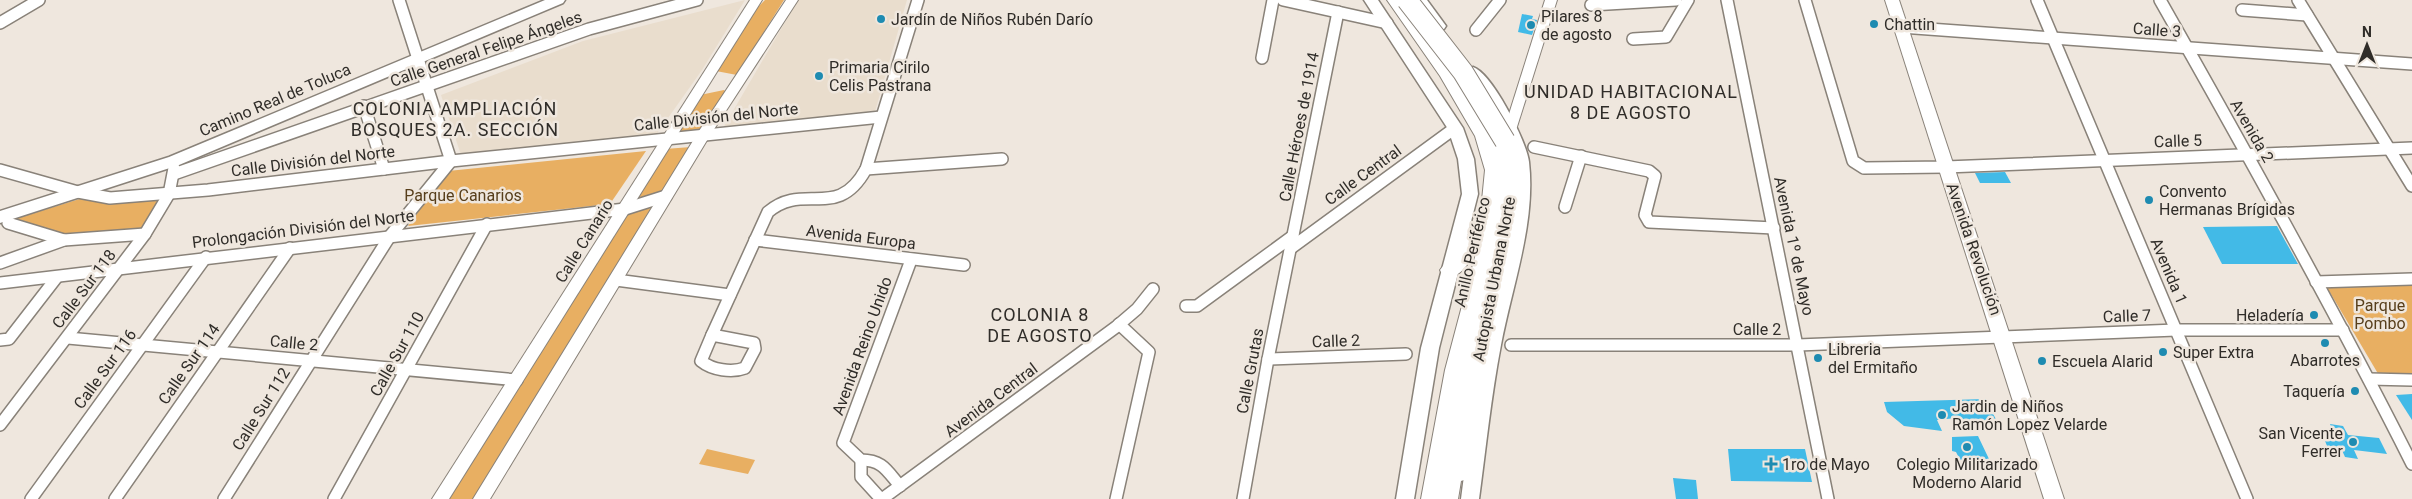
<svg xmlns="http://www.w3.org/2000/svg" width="2412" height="499" font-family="Roboto,sans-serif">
	<rect width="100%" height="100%" fill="#efe7de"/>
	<g fill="#e9ddcd">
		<polygon points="745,0 702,70 656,135 461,155 441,95 583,41"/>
		<polygon points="798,0 907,0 874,115 723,128"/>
	</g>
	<g fill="#e8af62">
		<polygon points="765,0 784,0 737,75 716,71 754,11"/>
		<polygon points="724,90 726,92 703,129 677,134 700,95"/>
		<polygon points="691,147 662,192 636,199 665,149"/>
		<polygon points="646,151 610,204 408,226 448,171"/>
		<polygon points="164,195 144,233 66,238 8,221 86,197"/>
		<polygon points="655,207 474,499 442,499 624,214"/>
		<polygon points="2412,282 2412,377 2380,377 2325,284"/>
		<polygon points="707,449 755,460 748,474 699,464"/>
	</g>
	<g fill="#42bae7">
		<polygon points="1522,14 1533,16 1532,19 1537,20 1532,35 1518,32"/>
		<polygon points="2005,172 2011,183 1980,183 1975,173"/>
		<polygon points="2277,226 2298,264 2222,264 2203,227"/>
		<polygon points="2412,394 2412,420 2396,395"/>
		<polygon points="1985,399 1998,423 1967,428 1956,418 1937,420 1942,431 1904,426 1887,412 1884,402"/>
		<polygon points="2330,424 2343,426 2348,435 2379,438 2387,454 2354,450 2358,459 2345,457 2341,448 2327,446 2322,433 2334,434"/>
		<polygon points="1978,436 1989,459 1960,460 1956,452 1952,451 1952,437"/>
		<polygon points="1728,449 1805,449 1812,482 1731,481"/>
		<polygon points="1673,478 1696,480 1698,499 1676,499"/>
	</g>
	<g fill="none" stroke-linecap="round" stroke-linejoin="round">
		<g stroke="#898279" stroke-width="14">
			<g id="minor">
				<polyline points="1283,0 1387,23"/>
				<polyline points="1727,0 1828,499"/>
				<polyline points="1805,0 1853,161 1864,168 1946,167 2412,148"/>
				<polyline points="2037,0 2247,499"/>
				<path d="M2160,0C2247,153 2333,307 2412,464"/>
				<polyline points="2298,0 2412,186"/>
				<polyline points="1591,5 1676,0"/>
				<polyline points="2242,10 2307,15"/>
				<polyline points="0,23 39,0"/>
				<polyline points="1901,27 2412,64"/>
				<polyline points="1476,30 1500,0"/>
				<polyline points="1633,39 1666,37 1688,0"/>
				<polyline points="1262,58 1273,0"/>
				<polyline points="364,106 384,169"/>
				<polyline points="1534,147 1649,171 1655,176 1645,215 1649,222 1774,228"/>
				<polyline points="866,169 1002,159"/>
				<polyline points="0,170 78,192 110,198 208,190 451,161 881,117"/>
				<polyline points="174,174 589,29 697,0"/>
				<polyline points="1565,207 1581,156"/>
				<polyline points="8,223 64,240"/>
				<polyline points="755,240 964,265"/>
				<polyline points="1291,248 1455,128"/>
				<polyline points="0,263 64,240 145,234"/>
				<polyline points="616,280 730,295"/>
				<polyline points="2316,282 2412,279"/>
				<polyline points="0,283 625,209 666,196"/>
				<polyline points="1186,306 1197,306 1293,236"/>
				<path d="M712,335L754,343L755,349L745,368C732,373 712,370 701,361Z"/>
				<path d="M712,335L768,212C804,181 837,222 866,169L918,0"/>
				<polyline points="68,338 517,380"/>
				<polyline points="0,340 9,339 57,277"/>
				<polyline points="1511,345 1798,345 2176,330 2343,330"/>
				<polyline points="1268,359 1406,354"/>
				<polyline points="2369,379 2412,380"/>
				<polyline points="0,425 145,234 169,194 174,168"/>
				<polyline points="861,460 861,477 881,499"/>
				<path d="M900,486C887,471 883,460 861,460L843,443L911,260"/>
				<polyline points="31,499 206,257"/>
				<polyline points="115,499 290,248"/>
				<polyline points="224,499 390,236 451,161 399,0"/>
				<polyline points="334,499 487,224"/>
				<polyline points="882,499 1116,327 1137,309 1153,289"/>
				<polyline points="1116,499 1149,352 1119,324"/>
				<polyline points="1243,499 1268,359 1338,12"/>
			</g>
		</g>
		<g stroke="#898279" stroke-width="2">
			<g id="tertiary">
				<polygon points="750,0 762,0 449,499 432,499"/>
				<polygon points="786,0 798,0 709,137 490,499 473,499 699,131"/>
				<polygon points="1545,0 1557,0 1516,130 1510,135 1504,130"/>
			</g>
		</g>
		<g stroke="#898279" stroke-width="3">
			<g id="secondary">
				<polygon points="545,0 565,0 563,3 179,165 0,223 0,211 169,157"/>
				<polygon points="1364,0 1378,0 1463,128 1474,159 1478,194 1439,348 1414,499 1396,499 1421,348 1462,194 1458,159 1448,129"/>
				<polygon points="1413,0 1427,0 1446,26 1444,29 1434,29"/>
				<path d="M1473,67C1492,73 1527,142 1529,162C1536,223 1512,286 1501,345C1491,396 1486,448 1479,499H1461C1468,448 1473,396 1483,345C1496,285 1527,203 1510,143C1502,116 1480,96 1466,72Z"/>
			</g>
		</g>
		<g stroke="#898279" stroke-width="2">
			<polygon id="primary" points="1885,0 1899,0 2064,499 2044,499"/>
		</g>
		<g stroke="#898279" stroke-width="2">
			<path id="motorway" d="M1387,0H1405L1453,68L1493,136L1497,147L1496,141L1498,136L1505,134L1512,136C1540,186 1500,287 1490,342C1482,384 1479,428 1473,471L1470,478L1461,481L1458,499H1421L1445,370L1476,253C1467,264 1459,281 1443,276L1440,270L1469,233L1479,231L1485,170L1475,136L1440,76Z"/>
		</g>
		<use href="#minor" stroke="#fff" stroke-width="11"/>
		<use href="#tertiary" fill="#fff" fill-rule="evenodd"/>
		<use href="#secondary" fill="#fff" fill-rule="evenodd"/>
		<use href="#primary" fill="#fff" fill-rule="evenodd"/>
		<use href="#motorway" fill="#fff" fill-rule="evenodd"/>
		<g stroke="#898279" stroke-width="22" stroke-linecap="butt">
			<polyline id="motorway-bridge" points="1407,0 1463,72 1505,141"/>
		</g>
		<use href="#motorway-bridge" stroke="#fff" stroke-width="20"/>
	</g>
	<g fill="#1e8bb1" stroke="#efe7de" stroke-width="2">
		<circle cx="881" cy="19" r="5"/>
		<circle cx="1874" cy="24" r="5"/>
		<circle cx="1531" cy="25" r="5"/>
		<circle cx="819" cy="76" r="5"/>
		<circle cx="2149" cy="200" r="5"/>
		<circle cx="2314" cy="315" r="5"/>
		<circle cx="2325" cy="343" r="5"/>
		<circle cx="2163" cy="352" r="5"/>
		<circle cx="1818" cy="358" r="5"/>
		<circle cx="2042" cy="361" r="5"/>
		<circle cx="2355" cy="391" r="5"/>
		<circle cx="1942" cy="415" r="5"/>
		<circle cx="2353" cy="442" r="5"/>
		<circle cx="1967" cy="447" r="5"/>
		<path d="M1768.5 456.5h5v5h5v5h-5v5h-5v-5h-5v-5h5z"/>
	</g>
	<g text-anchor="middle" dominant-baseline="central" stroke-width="5" stroke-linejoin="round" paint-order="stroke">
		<g font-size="16" fill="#302d29" stroke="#efe7de" text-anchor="start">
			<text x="1541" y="16">Pilares 8<tspan x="1541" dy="18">de agosto</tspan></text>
			<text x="891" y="19">Jardín de Niños Rubén Darío</text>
			<text x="1884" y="24">Chattin</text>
			<text x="829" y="67">Primaria Cirilo<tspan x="829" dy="18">Celis Pastrana</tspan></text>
			<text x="2159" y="191">Convento<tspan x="2159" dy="18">Hermanas Brígidas</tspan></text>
			<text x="2304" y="315" text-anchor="end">Heladería</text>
			<text x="1828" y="349">Libreria<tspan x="1828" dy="18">del Ermitaño</tspan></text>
			<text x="2173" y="352">Super Extra</text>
			<text x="2325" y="360" text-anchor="middle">Abarrotes</text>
			<text x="2052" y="361">Escuela Alarid</text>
			<text x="2345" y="391" text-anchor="end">Taquería</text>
			<text x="1952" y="406">Jardin de Niños<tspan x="1952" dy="18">Ramón Lopez Velarde</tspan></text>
			<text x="2343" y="433" text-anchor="end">San Vicente<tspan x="2343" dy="18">Ferrer</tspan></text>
			<text x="1782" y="464">1ro de Mayo</text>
			<text x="1967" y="464" text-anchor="middle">Colegio Militarizado<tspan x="1967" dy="18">Moderno Alarid</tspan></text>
		</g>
		<g font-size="16" fill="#302d29" stroke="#efe7de">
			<text transform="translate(2157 30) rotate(4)">Calle 3</text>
			<text transform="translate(486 49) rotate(-19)">Calle General Felipe Ángeles</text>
			<text transform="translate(275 100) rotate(-23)">Camino Real de Toluca</text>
			<text transform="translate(716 117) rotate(-6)">Calle División del Norte</text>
			<text transform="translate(1299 127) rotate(-79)">Calle Héroes de 1914</text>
			<text transform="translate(2252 131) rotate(60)">Avenida 2</text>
			<text transform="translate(2178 141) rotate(-2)">Calle 5</text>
			<text transform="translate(313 161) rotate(-7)">Calle División del Norte</text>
			<text transform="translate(1363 175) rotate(-36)">Calle Central</text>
			<text transform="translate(303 229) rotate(-7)">Prolongación División del Norte</text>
			<text transform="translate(861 237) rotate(7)">Avenida Europa</text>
			<text transform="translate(584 241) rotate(-58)">Calle Canario</text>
			<text transform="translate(1794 246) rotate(78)">Avenida 1º de Mayo</text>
			<text transform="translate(1974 249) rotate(71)">Avenida Revolución</text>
			<text transform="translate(1472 252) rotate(-77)">Anillo Periférico</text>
			<text transform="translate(2169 271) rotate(67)">Avenida 1</text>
			<text transform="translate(1494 279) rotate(-79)">Autopista Urbana Norte</text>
			<text transform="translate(84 289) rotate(-53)">Calle Sur 118</text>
			<text transform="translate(2127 316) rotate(-2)">Calle 7</text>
			<text x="1757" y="329">Calle 2</text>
			<text transform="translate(1336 341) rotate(-2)">Calle 2</text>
			<text transform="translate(294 343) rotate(5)">Calle 2</text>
			<text transform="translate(862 346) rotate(-70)">Avenida Reino Unido</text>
			<text transform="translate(397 354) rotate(-61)">Calle Sur 110</text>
			<text transform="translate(189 364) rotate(-55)">Calle Sur 114</text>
			<text transform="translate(105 369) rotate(-54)">Calle Sur 116</text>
			<text transform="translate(1250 371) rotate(-79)">Calle Grutas</text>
			<text transform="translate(991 400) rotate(-37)">Avenida Central</text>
			<text transform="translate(261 409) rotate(-58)">Calle Sur 112</text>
		</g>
		<g font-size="16" fill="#573e1b" stroke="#efe7de">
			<text x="463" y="195">Parque Canarios</text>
			<text x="2380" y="305">Parque<tspan x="2380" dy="18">Pombo</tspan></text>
		</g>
		<g font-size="18" letter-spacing="1" fill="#302d29" stroke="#efe7de">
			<text x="1631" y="91">UNIDAD HABITACIONAL<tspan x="1631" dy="21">8 DE AGOSTO</tspan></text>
			<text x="455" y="108">COLONIA AMPLIACIÓN<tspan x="455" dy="21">BOSQUES 2A. SECCIÓN</tspan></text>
			<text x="1040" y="314">COLONIA 8<tspan x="1040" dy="21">DE AGOSTO</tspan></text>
		</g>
	</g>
	<g transform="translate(2367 45)" stroke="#efe7de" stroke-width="4" paint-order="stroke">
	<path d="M0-4L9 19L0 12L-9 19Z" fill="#302d29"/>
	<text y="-8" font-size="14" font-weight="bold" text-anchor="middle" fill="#302d29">N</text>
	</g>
</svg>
